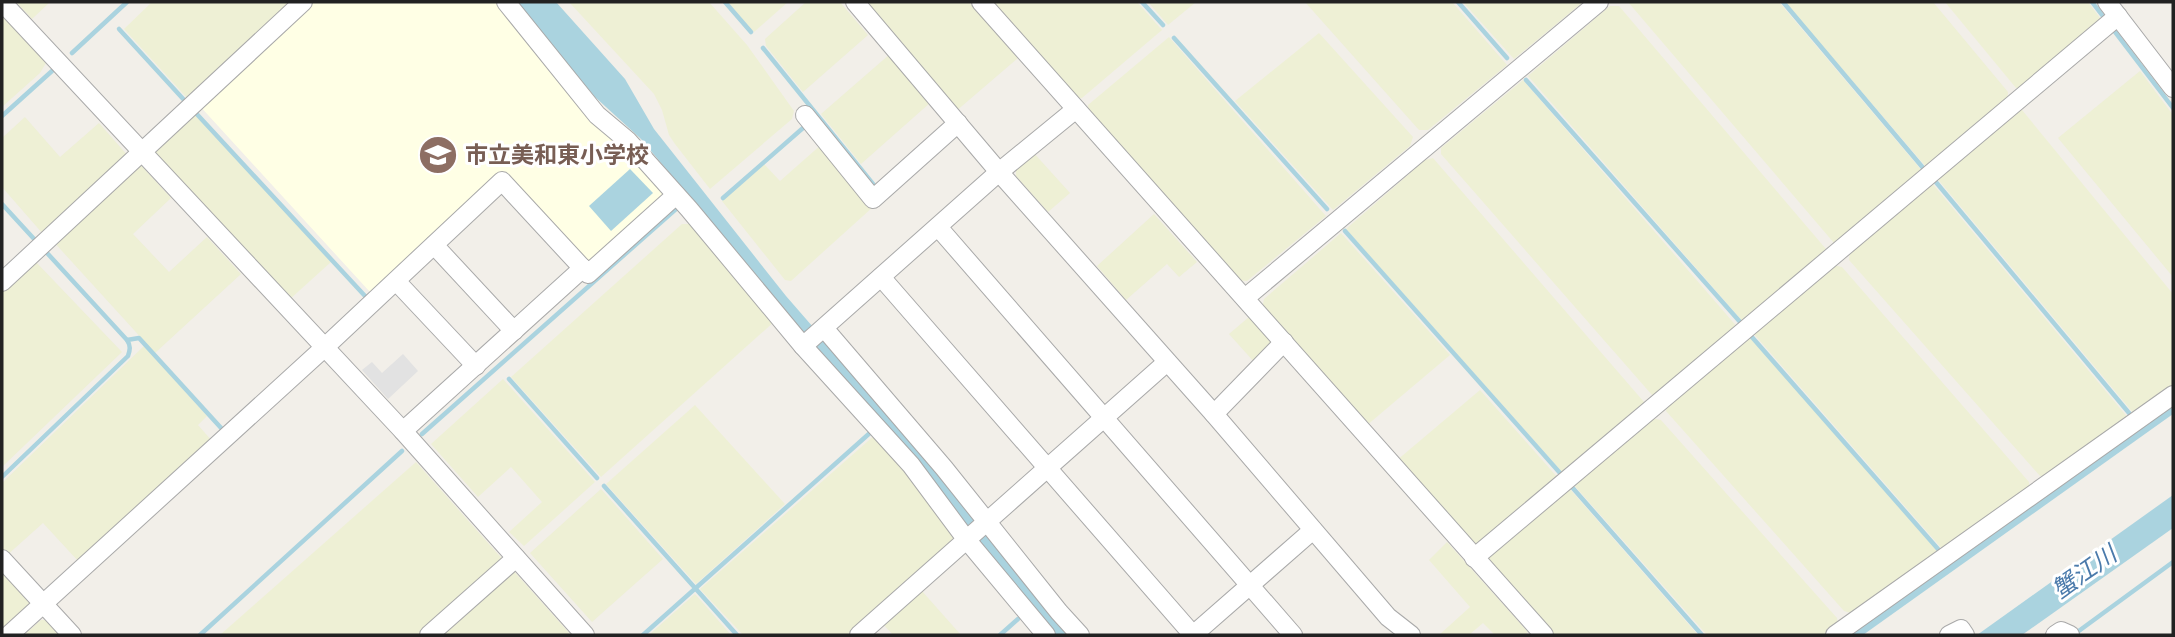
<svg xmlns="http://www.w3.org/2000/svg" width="2175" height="637" font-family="Inter,'Noto Sans JP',sans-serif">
	<rect width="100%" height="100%" fill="#f2efe9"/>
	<polygon fill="#ffffe5" points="311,2 498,2 663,190 663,200 592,263 586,263 501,171 370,292 198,104"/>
	<g fill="#eef0d5">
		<polygon points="16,2 50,2 32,19"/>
		<polygon points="152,2 292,2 188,99 124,29"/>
		<polygon points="569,2 709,2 747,45 794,111 792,119 710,189 675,144 669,135 662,110 654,94"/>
		<polygon points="727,2 788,2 754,32"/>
		<polygon points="806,2 840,2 868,35 803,92 766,46 765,39"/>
		<polygon points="860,2 969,2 1018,58 955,112"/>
		<polygon points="988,2 1137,2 1162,30 1082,98 1072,98"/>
		<polygon points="1148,2 1196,2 1168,25"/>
		<polygon points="1305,2 1452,2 1507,65 1428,130 1419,130"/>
		<polygon points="1463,2 1583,2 1514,59"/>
		<polygon points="1628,2 1779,2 1923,172 1841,243 1834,243"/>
		<polygon points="1785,2 1933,2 2008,92 2007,101 1927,168"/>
		<polygon points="1945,2 2088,2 2100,18 2099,25 2023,88 2016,88"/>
		<polygon points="1610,6 1619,6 1826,249 1826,257 1745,324 1528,76"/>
		<polygon points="2,14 46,63 40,73 2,107"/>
		<polygon points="1319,33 1413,137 1410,146 1333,210 1235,101"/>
		<polygon points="1169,37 1326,216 1247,281 1236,280 1089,114 1088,105"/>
		<polygon points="890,54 931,102 861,164 821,114"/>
		<polygon points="2140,71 2173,115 2173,277 2058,138"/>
		<polygon points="1523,80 1739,329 1660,395 1652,395 1441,154 1441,148"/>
		<polygon points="191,110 331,262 289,300 151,151"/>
		<polygon points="2014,110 2022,110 2173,294 2173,388 2135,415 1936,177"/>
		<polygon points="25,117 60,157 99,123 129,157 43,234 2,187 2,138"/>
		<polygon points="822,144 873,207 791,281 785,280 722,201 764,164 780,181"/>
		<polygon points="1032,151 1070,193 1048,212 1016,176 1016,166"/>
		<polygon points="1433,158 1644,402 1643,409 1564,474 1346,229 1425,160"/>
		<polygon points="137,161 171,198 133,234 169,272 207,237 241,274 155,353 52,240"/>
		<polygon points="1931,182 2129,419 2045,476 2040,476 1849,260 1850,251"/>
		<polygon points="1154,214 1197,262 1179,277 1167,264 1126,300 1097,266"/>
		<polygon points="682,224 695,224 775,321 601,477 511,377"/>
		<polygon points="1341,233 1450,355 1366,426 1262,309 1264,299"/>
		<polygon points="35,261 122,352 2,467 2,292"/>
		<polygon points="1832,265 1842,267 2029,482 2029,490 1944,551 1753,333"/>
		<polygon points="1249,317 1270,341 1271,345 1255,363 1229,334"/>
		<polygon points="1749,336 1940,554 1854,614 1844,611 1666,411 1668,403"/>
		<polygon points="144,346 207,416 198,425 212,441 79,562 43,523 5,557 2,553 2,483"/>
		<polygon points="503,379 595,482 524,546 509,532 542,502 511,467 478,497 431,444"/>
		<polygon points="1480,390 1559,479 1482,545 1471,544 1396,461"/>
		<polygon points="695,405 785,504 696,584 606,484"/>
		<polygon points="1651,418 1661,420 1837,618 1838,627 1826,635 1707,635 1573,484"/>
		<polygon points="876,434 956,534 954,539 847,635 743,635 700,589"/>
		<polygon points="416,462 505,562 424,635 220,635"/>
		<polygon points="1569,488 1698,635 1551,635 1488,565 1489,555"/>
		<polygon points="601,489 663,559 592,622 530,553"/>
		<polygon points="1447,542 1528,632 1524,635 1495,635 1483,623 1469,635 1439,635 1470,607 1429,560"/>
		<polygon points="511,568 571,635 435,635"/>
		<polygon points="2,571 29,600 30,607 2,633"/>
		<polygon points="921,590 961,635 893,635 882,623"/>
		<polygon points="695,594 731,635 649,635"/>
		<polygon points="41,620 48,620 62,635 24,635"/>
	</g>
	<polygon fill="#e2e2e2" points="403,354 418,371 388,399 362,370 372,362 382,373"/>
	<g fill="#aad3df">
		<polygon points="516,2 556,2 625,79 654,129 786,296 940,473 1074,635 1055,635 641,139 595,97"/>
		<polygon points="630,169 653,193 611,231 589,206"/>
		<polygon points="2173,403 2173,414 1863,635 1847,635"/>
		<polygon points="2173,495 2173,528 2022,635 1977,635"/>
	</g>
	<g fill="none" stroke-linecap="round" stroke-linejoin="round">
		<g stroke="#aad3df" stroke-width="4.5">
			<polyline points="725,2 751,32"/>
			<polyline points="1142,2 1163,25"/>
			<polyline points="1458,2 1507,58"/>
			<polyline points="1783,2 1924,169"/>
			<polyline points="2092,2 2102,15"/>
			<polyline points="119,29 185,101"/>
			<polyline points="2115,32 2173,108"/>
			<polyline points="1174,38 1327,209"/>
			<polyline points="763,48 873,184"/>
			<polyline points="72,53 127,2"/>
			<polyline points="1526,80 1741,323"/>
			<polyline points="194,111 365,296"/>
			<polyline points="2,116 52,71"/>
			<polyline points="1935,181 2129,413"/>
			<polyline points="723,198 803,128"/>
			<polyline points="2,204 35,240"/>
			<polyline points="1345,231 1560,473"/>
			<polyline points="1751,336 1938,549"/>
			<polyline points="127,340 139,338 222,429"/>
			<polyline points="509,379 597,478"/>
			<polyline points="422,434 676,209"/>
			<path d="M2,477L128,356C130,350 131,346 127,340L48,254"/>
			<polyline points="604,486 737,635"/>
			<polyline points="1571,486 1702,635"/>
			<polyline points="2076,633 2173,562"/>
			<polyline points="200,635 402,451"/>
			<polyline points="643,635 871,432"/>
			<polyline points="1000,635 1018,619"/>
		</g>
		<g stroke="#a9a9a9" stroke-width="20">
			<g id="minor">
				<polyline points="2,2 403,431 585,635"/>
				<polyline points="506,2 597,115 628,141 689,209 803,346 911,465 966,539 1046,635"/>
				<polyline points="855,2 999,172 1214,414 1388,617 1411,635"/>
				<polyline points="981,2 1544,635"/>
				<polyline points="2107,2 2173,88"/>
				<polyline points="805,115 873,199 958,123"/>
				<polyline points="938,227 1293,635"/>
				<polyline points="434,245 514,331"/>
				<polyline points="881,277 1193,635"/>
				<polyline points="396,281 476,366"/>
				<polyline points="2,282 303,2"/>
				<polyline points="1245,298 1599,2"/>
				<polyline points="824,328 944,468 1059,612 1080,635"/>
				<polyline points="803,346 999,172 1076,109"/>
				<polyline points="1214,414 1284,342"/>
				<polyline points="403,431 583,268"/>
				<polyline points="1474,558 2118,16"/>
				<polyline points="2,559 72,635"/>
				<polyline points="9,635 325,347 502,181 588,274 676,195"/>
				<polyline points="429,635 516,558"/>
				<polyline points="859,635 1167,362"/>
				<polyline points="1193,635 1313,530"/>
				<polyline points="1835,635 2173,395"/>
				<polyline points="1949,635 1961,629 1965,635"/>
				<polyline points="2055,635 2061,631 2070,635"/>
			</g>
		</g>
		<use href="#minor" stroke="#fff" stroke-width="18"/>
	</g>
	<defs>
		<g id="school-disc" transform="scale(2.0125)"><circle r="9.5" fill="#8d6e63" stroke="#fff"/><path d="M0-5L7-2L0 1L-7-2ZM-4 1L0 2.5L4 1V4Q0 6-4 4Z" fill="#fff"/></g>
	</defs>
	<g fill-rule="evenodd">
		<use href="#school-disc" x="438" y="155"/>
	</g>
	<g text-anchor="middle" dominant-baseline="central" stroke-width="6" stroke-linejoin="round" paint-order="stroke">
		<g font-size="23" font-weight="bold" fill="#785e54" stroke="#fff" text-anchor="start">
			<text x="465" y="155">市立美和東小学校</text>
		</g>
		<g font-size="24" font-style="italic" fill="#4a7aab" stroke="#fff">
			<text transform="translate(2084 572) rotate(-35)">蟹江川</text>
		</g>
	</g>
	<rect width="2175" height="637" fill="none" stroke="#222222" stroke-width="7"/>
</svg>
